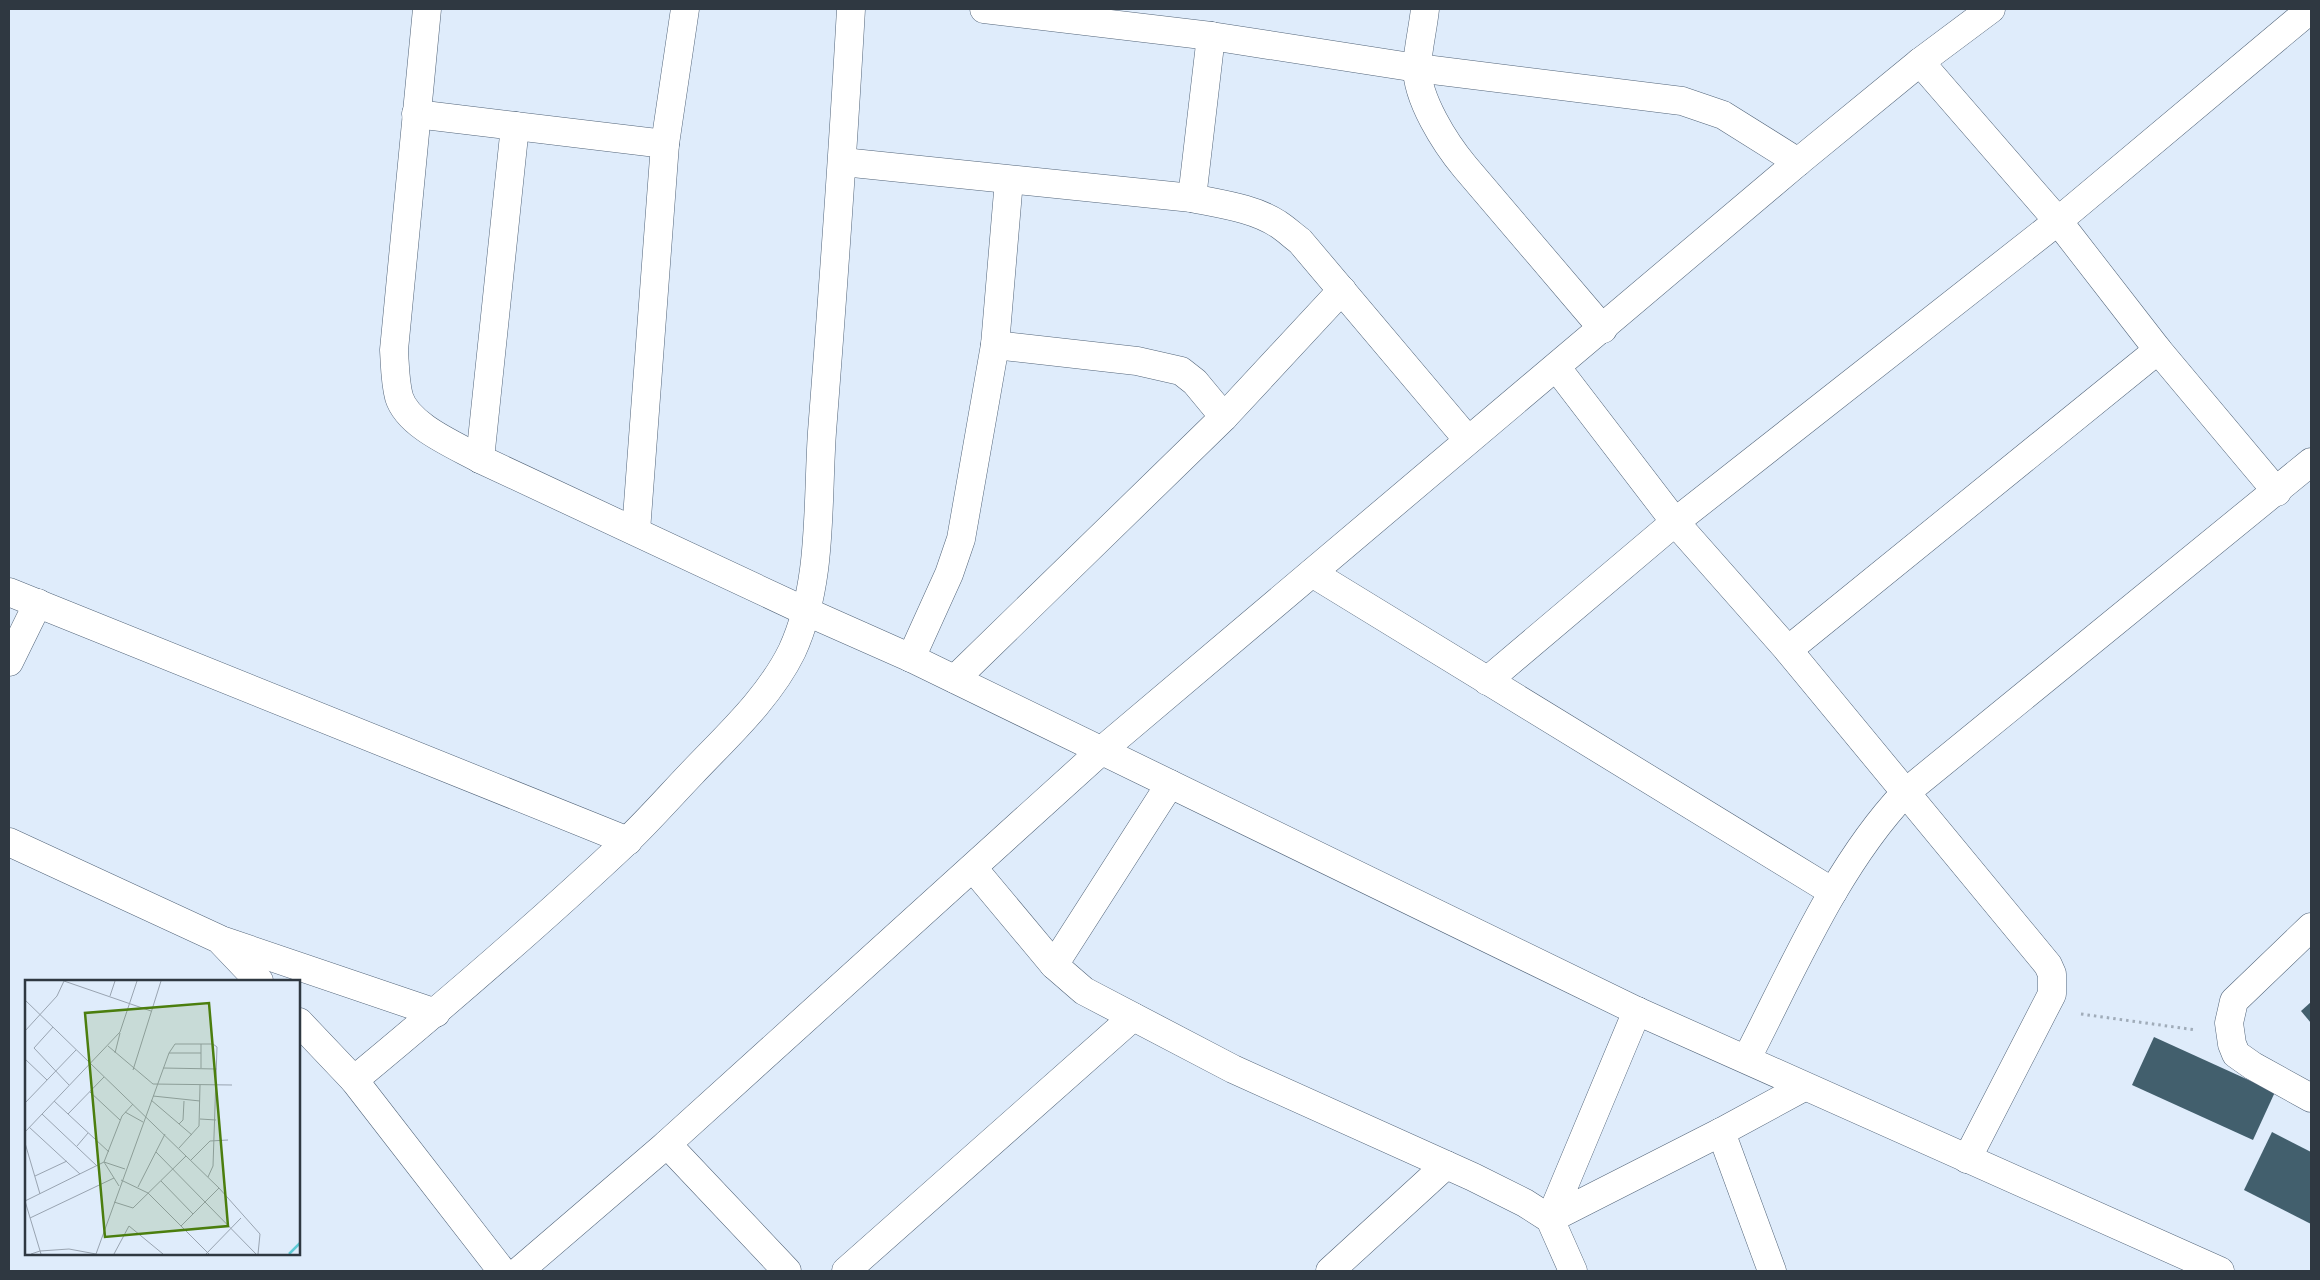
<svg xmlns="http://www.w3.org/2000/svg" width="2320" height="1280" font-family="Commissioner,sans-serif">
	<rect width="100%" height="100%" fill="#dfecfb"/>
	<g fill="#425f6d">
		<polygon points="2311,1002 2311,1023 2301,1011"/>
		<polygon points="2154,1037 2275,1092 2253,1140 2132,1085"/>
		<polygon points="2272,1132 2311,1152 2311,1224 2244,1190"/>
	</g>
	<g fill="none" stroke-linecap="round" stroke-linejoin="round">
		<g stroke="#526479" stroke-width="29">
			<g id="minor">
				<path d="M427,9L394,350C395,366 395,382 399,397C408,426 455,445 480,459L805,611L911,658L1637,1011L2220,1271"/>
				<polyline points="984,9 1211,36 1417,68 1682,101 1723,115 1798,162"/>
				<path d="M1425,9C1423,28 1418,48 1417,67C1417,99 1445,143 1465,167L1603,329"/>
				<polyline points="1920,62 2058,221 2158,350 2277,492"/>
				<polyline points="416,114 665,144"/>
				<path d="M843,162L1192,198C1220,204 1254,208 1278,224C1286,229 1293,236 1300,241L1468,440"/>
				<polyline points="1192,198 1211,36"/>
				<polyline points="995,345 1137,361 1181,371 1195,382 1224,417"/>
				<polyline points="1557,368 1675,522 1788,650 2048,965 2052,974 2052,994 1967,1159"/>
				<polyline points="480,459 515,126"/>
				<polyline points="636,531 665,144 685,9"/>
				<polyline points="1312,573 1833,892"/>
				<polyline points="9,592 628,841"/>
				<polyline points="1788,650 2158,350"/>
				<polyline points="911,658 949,574 961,539 995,345 1009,180"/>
				<polyline points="9,662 38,603"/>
				<polyline points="955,679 1224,417 1342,290"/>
				<polyline points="1487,681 1675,522 2058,221 2311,9"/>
				<polyline points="9,842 219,939 259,981"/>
				<polyline points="973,868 1054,965 1084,991 1233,1069 1473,1177 1525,1203 1550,1219 1573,1271"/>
				<polyline points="2311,927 2234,1001 2229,1023 2232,1044 2236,1054 2253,1066 2311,1098"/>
				<polyline points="224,941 436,1013"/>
				<polyline points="1054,965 1170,784"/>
				<polyline points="1637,1011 1550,1219 1721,1132 1804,1087"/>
				<polyline points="299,1022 354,1080 502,1271"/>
				<path d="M1747,1058C1793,969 1836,866 1905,793L2311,462"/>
				<path d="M354,1080C447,1003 539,924 626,842C649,820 670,796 692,773C727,736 769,698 792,651C823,584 817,504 822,432C833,291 843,150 851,9"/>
				<polyline points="1721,1132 1772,1271"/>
				<polyline points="667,1144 787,1271"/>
				<polyline points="519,1271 667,1144 1101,751 1798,162 1920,62 1991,9"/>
				<polyline points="846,1271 1133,1017"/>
				<polyline points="1330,1271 1446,1165"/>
			</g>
		</g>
		<polyline stroke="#a0acb9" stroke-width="3" stroke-dasharray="2.5 4" stroke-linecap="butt" points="2081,1014 2196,1030"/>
		<use href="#minor" stroke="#fff" stroke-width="28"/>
	</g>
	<g transform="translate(25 980)">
		<rect width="275" height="275" fill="#dfecfb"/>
		<path fill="none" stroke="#5fcbd6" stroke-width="2.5" d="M264,274L275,263"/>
		<path fill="none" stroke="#99a4b1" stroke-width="1" d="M39,1L126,31M85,16L90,1M0,20L194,208L235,254L233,274M28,47L9,68L44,105M0,51L32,16L39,1M83,66L128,104L207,105M90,73L95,53M144,73H176M0,79L22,100M138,88L192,89M176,88V64M108,90L136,1M65,112L95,140M128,116L175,121M126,120L167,155M29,121L84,172M0,123L51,70M100,132L118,142M17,134L72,186M43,134L79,97M175,139L191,140M154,144L158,140L159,121M4,147L55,194M0,152L95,52L112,1M0,163L15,214M52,166L63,153M154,168L174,146L175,105M131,172L231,274M166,180L185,161L203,160M10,196L42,181M96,200L123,213L184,274M136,201L168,234M94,206L79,182L100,189M113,207L140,154M0,221L79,182L97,136L108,124M0,221L16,274M89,222L108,228L161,176M5,238L89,198M156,246L194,208M6,274L15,271L44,269L71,274M71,274L144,73L150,64H188L192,67L188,186L183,197M89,274L104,246L138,274M181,274L216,238"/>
		<path fill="#4b7e0e" fill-opacity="0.15" stroke="#4b7e0e" stroke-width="2.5" d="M184,23L203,246L80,257L60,33Z"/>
		<rect width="275" height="275" fill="none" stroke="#2f3841" stroke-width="2.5"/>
	</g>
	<rect width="2320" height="1280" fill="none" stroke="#2f3841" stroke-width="20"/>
</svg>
